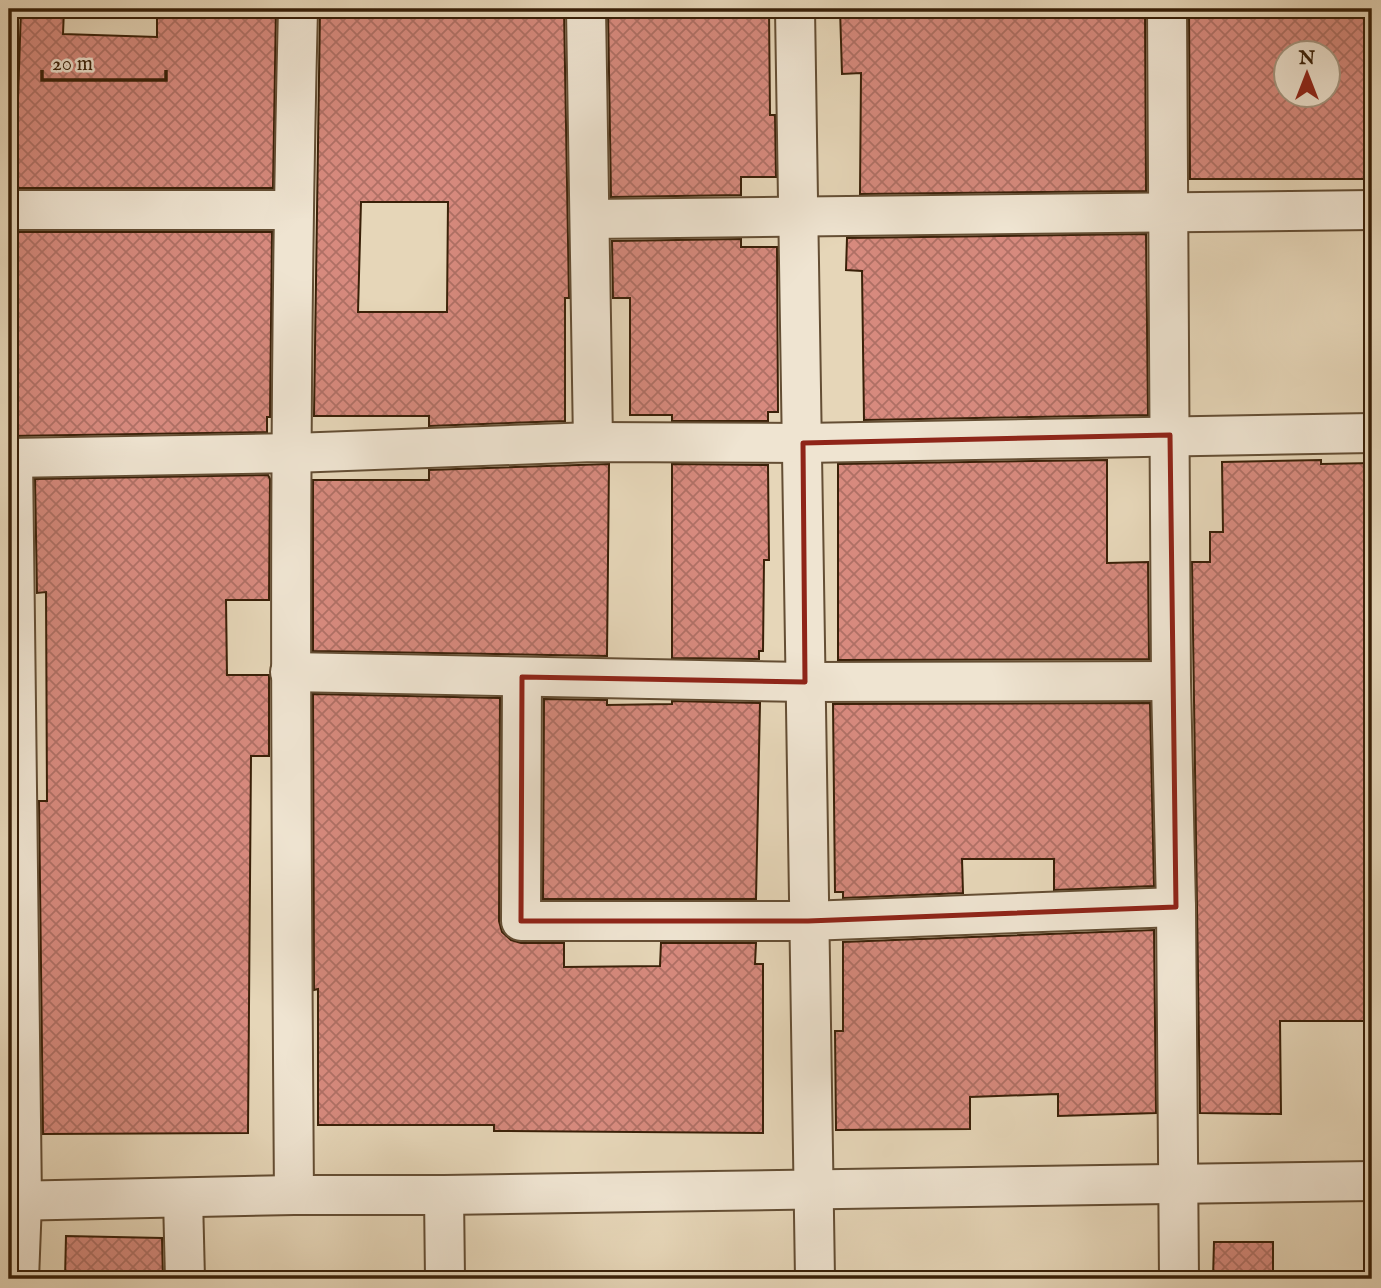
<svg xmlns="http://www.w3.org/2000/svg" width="1381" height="1288" font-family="'IM FELL English',serif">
	<defs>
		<pattern id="building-cross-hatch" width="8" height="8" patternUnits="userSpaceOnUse" patternTransform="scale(1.75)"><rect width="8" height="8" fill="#d78a7e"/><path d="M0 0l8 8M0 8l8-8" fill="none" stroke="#af7065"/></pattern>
	</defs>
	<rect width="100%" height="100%" fill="#e6d6b8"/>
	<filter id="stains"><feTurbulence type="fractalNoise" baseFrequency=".00286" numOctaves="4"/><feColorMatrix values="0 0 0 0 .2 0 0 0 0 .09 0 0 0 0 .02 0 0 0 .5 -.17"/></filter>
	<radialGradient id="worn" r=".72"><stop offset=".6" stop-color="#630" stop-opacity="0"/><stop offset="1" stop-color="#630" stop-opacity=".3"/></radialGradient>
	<g fill="url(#building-cross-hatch)" stroke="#392008" stroke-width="2" fill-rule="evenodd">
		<polygon points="21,9 64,9 63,34 157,37 157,9 276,9 273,188 9,188 9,98 18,98"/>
		<path d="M320,9H564L569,298H565V421L429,426V416H314ZM361,202H448L447,312H358Z"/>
		<polygon points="608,9 769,9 770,115 775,115 776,177 741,177 741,195 611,197"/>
		<polygon points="840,9 1145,9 1146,191 860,194 861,73 842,74"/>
		<path d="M1189,9H1372V179H1190ZM1286,52H1328V94H1286Z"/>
		<polygon points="9,232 272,232 270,417 267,417 267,432 9,436"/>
		<polygon points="1146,234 1148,415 864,420 862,271 846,270 847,238"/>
		<polygon points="741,239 741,247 777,247 778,412 768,412 768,421 672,421 672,415 630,415 630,298 613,298 612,241"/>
		<polygon points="1107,460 1107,563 1148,562 1149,659 838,660 838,464"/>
		<polygon points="1321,460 1321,464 1372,463 1372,1021 1280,1021 1281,1114 1200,1113 1192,562 1210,562 1210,532 1223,532 1222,462"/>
		<polygon points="609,464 607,656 313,651 313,480 429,480 429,470"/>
		<polygon points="672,464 768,465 769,560 764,560 763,651 759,651 759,659 672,658"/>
		<polygon points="268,475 270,479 269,600 226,600 227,675 269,675 269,756 251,756 248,1133 43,1134 39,801 47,801 46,592 37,593 35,479"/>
		<polygon points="313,694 500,698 499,921 502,932 511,940 521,943 564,943 564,967 660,966 661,943 756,943 755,964 763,964 763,1133 494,1131 494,1125 318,1125 318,989 314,990"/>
		<polygon points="544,699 607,700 607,705 672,704 672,701 760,703 756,899 543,899"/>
		<polygon points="1150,703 1154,886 1054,890 1054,859 962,859 963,893 843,898 843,892 835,892 833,704"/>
		<polygon points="1154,930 1156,1113 1058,1116 1058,1094 970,1097 970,1129 836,1130 835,1031 843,1031 843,942"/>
		<polygon points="66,1236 162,1238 163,1279 65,1279"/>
		<polygon points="1214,1242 1273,1242 1273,1279 1213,1279"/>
	</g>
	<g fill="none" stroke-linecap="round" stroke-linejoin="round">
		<g stroke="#644e34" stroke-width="42">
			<g id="street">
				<polyline points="586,9 593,442"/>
				<polyline points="795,9 815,1279"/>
				<polyline points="1167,9 1171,681 1176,907 1179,1279"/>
				<polyline points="9,210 293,210"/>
				<polyline points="591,219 1372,210"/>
				<polyline points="9,458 293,453 593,442 803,443 1372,433"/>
				<polyline points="13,458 22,1202 19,1279"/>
				<polyline points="290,672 805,682 1171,681"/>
				<polyline points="522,677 521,921 808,921 1176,907"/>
				<path d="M294,1195C291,799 288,404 298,9"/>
				<polyline points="444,1195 445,1279"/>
				<polyline points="183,1198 185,1279"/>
				<polyline points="9,1201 294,1195 444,1195 1372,1181"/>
			</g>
		</g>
		<use href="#street" stroke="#efe4d1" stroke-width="38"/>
	</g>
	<path fill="none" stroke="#8f2418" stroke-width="5" stroke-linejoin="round" d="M1170,435L1176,907L808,921H521L522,677L805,682L803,443Z"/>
	<rect width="1381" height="1288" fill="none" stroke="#e6d6b8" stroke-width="35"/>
	<rect x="10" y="10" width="1360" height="1267" fill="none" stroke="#392008" stroke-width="3.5"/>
	<rect x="18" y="18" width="1346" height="1253" fill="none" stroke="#392008" stroke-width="2"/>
	<g transform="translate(1307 74)"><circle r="33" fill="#efe4d1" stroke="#a69681" stroke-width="2"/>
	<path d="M0-5L12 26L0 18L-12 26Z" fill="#8f2418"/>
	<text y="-10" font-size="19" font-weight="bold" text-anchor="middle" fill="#392008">N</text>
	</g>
	<path d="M42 70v10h124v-10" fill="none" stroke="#392008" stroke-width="3.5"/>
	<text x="52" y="70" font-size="21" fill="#392008" stroke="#efe4d1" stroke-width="5" paint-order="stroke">20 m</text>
	<rect width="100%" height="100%" filter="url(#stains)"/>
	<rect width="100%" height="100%" fill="url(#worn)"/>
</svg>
